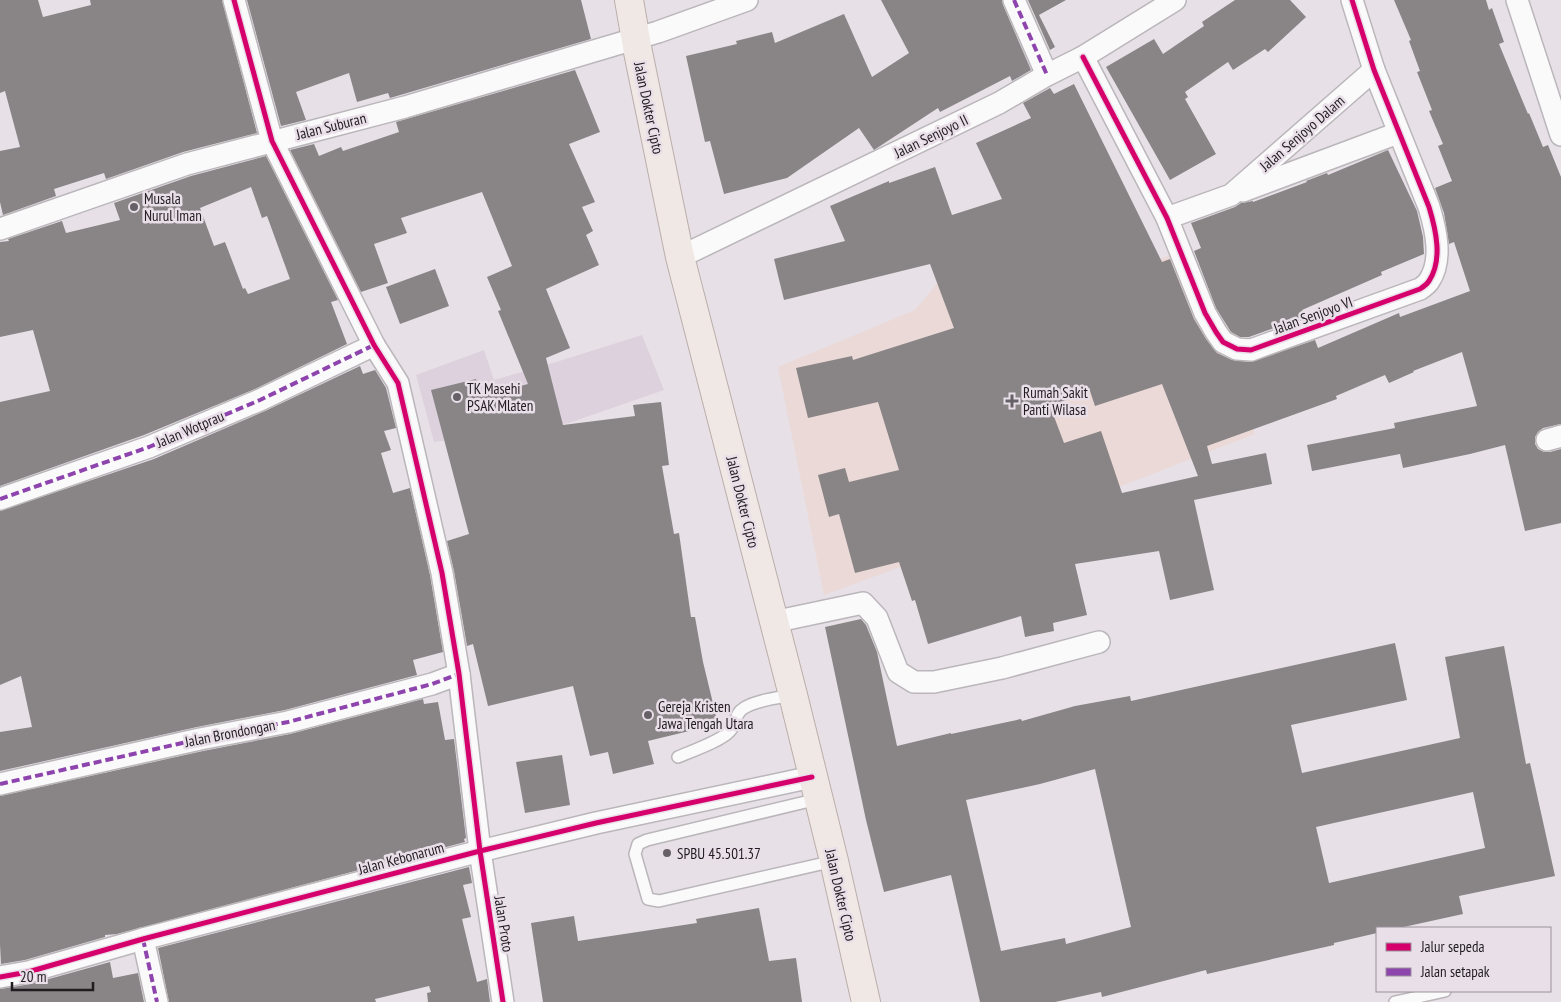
<svg xmlns="http://www.w3.org/2000/svg" width="1561" height="1002" font-family="'PT Sans Narrow',sans-serif">
	<rect width="100%" height="100%" fill="#e7e1e7"/>
	<polygon fill="#dcd1dc" points="642,335 664,390 569,423 434,442 416,375 484,350 494,380 553,363"/>
	<polygon fill="#ead9d7" points="1071,233 1093,281 1177,253 1255,434 1129,483 824,595 778,367 915,310 937,284"/>
	<g fill="#898486" fill-rule="evenodd">
		<polygon points="0,0 38,0 43,17 91,5 90,0 222,0 257,133 183,152 106,179 104,173 54,189 56,196 3,215 0,202 0,151 20,147 5,91 0,93"/>
		<polygon points="247,0 581,0 591,39 390,98 388,93 357,102 349,73 296,92 306,120 281,126"/>
		<polygon points="881,0 1002,0 1003,5 1031,70 1012,81 1010,76 940,112 938,108 874,150 859,128 787,178 724,194 710,141 705,142 686,56 737,44 736,41 772,32 775,43 844,14 872,77 909,53"/>
		<polygon points="1028,0 1066,0 1039,15 1055,47 1050,50"/>
		<polygon points="1235,0 1290,0 1306,17 1268,52 1265,49 1233,70 1228,62 1185,92 1188,97 1185,99 1216,154 1170,180 1106,67 1154,39 1163,54 1204,26 1202,22"/>
		<path d="M1394,0H1486L1489,10L1492,8L1504,42L1499,44L1528,114L1529,113L1543,147L1548,145L1561,177V424L1543,428L1538,432L1535,437V444L1538,449L1544,452H1550L1561,449V523L1525,531L1505,445L1470,454L1403,468L1400,454L1312,471L1307,445L1395,428L1394,423L1477,406L1462,352L1413,371L1414,372L1389,383L1385,375L1336,396L1337,399L1207,446L1212,464L1266,453L1272,484L1194,500L1214,590L1170,600L1159,551L1075,564L1087,615L1053,623L1054,631L1025,637L1021,616L928,644L915,600L912,601L899,562L855,573L839,514L829,517L818,475L845,468L849,482L899,470L878,402L808,418L796,368L852,356L853,360L954,328L930,264L784,300L774,259L845,241L830,206L889,181V183L935,167L952,215L1002,199L976,143L1031,118L1023,103L1050,88L1054,94L1074,84L1162,262L1170,259L1194,319L1206,339L1217,353L1232,360L1250,362L1315,340L1318,348L1399,313L1400,317L1470,291L1454,242L1449,244L1444,213L1435,188L1452,181L1438,146L1443,144L1429,111L1432,110L1417,72L1420,71L1409,41L1411,40ZM1162,384L1198,476L1122,493L1101,431L1064,443L1050,406L1090,391L1095,406Z"/>
		<polygon points="575,70 600,132 569,144 595,202 582,207 593,231 586,235 599,265 546,289 570,348 546,358 563,425 635,416 633,405 661,402 669,465 662,466 674,534 679,533 691,617 695,617 703,662 718,724 648,741 654,764 613,774 608,752 590,756 573,686 488,706 473,644 467,646 454,571 447,541 469,534 431,390 476,379 481,397 528,384 498,311 501,310 487,277 512,266 482,192 401,218 407,233 374,244 388,283 361,292 290,150 314,144 319,156 341,147 343,151 399,132 396,122"/>
		<polygon points="1388,150 1417,211 1423,237 1424,254 1381,272 1382,275 1302,310 1305,317 1249,337 1240,337 1231,332 1216,308 1194,251 1201,248 1191,223 1235,207 1241,203 1253,201 1253,202 1307,182 1306,181 1327,173 1328,175"/>
		<path d="M266,156L338,300L331,302L347,344L255,389L144,435L0,486V402L50,391L33,330L0,337V242L9,241L8,239L62,221L66,233L120,220L114,203L191,176ZM251,187L262,218L267,216L290,279L248,294L245,288L243,289L225,242L214,246L200,208Z"/>
		<polygon points="435,269 449,306 400,324 386,287"/>
		<polygon points="360,366 363,374 375,370 386,388 396,428 384,431 391,450 381,453 393,493 410,488 430,575 443,652 413,660 417,675 285,710 197,727 0,771 0,732 32,727 21,676 0,685 0,511 154,459 265,411"/>
		<path d="M861,619L866,625L877,652L897,746L951,733V734L1021,719L1022,721L1075,706L1130,696L1131,701L1395,643L1407,700L1291,725L1302,773L1460,738L1445,657L1504,646L1526,764L1530,763L1555,876L1459,896L1463,914L1399,928H1377V933L1334,943V945L1207,974L1206,970L1102,997L1101,992L1055,1002H980L951,875L884,892L866,820L825,627ZM1095,769L1131,927L1066,944L1065,938L1001,951L966,800L1040,784ZM1473,792L1485,848L1329,883L1316,827Z"/>
		<polygon points="423,699 424,704 438,702 445,740 454,739 466,838 464,839 465,842 117,934 105,935 105,937 25,960 1,964 0,944 0,796 203,751 290,734"/>
		<polygon points="562,755 570,805 525,813 516,762"/>
		<polygon points="469,867 472,883 463,885 471,917 462,919 477,982 487,979 490,1002 428,1002 427,993 431,992 429,986 375,999 376,1002 169,1002 158,948"/>
		<polygon points="759,908 769,961 796,958 802,1002 543,1002 531,923 574,916 578,941 697,923 696,919"/>
		<polygon points="110,962 113,978 138,973 144,1002 0,1002 0,989 31,984"/>
	</g>
	<g fill="none" stroke-linecap="round" stroke-linejoin="round">
		<g stroke="#bab6ba" stroke-width="14">
			<g id="service">
				<path d="M678,757C692,751 721,741 730,731C736,724 735,713 744,708C757,700 777,698 793,695"/>
				<polyline points="818,799 647,840 638,844 635,854 648,899 659,901 834,861"/>
				<polyline points="1395,1002 1445,991"/>
			</g>
		</g>
		<g stroke="#bab6ba" stroke-width="24">
			<g id="minor">
				<polyline points="234,0 272,141 374,345 398,383 442,573 459,674 480,851 503,1002"/>
				<polyline points="1014,0 1047,75"/>
				<polyline points="1517,0 1561,135"/>
				<path d="M1083,57L1167,218L1205,313L1216,332L1223,342L1237,349L1251,350L1420,289C1423,287 1427,284 1429,281C1443,260 1436,230 1429,207L1374,70L1352,0"/>
				<polyline points="1243,191 1398,133"/>
				<polyline points="1167,218 1231,195 1374,70"/>
				<polyline points="0,229 187,164 405,107 658,32 747,0"/>
				<polyline points="680,257 999,103 1047,75 1083,57 1175,0"/>
				<polyline points="1547,440 1561,436"/>
				<polyline points="0,499 149,447 260,400 374,345"/>
				<polyline points="773,622 863,603 877,618 898,672 914,682 934,682 1002,668 1099,642"/>
				<polyline points="0,784 200,739 288,722 432,684 459,674"/>
				<polyline points="143,939 157,1002"/>
				<polyline points="0,977 28,972 143,939 480,851 596,823 812,777"/>
			</g>
		</g>
		<g stroke="#baaeab" stroke-width="30">
			<polyline id="trunk" points="629,0 638,52 680,257 793,695 834,861 866,1002"/>
		</g>
		<use href="#service" stroke="#fbfafb" stroke-width="11"/>
		<use href="#minor" stroke="#fbfafb" stroke-width="21"/>
		<use href="#trunk" stroke="#f0e8e4" stroke-width="28"/>
		<g stroke="#8e44ad" stroke-width="4" stroke-dasharray="8 4" stroke-linecap="butt">
			<polyline points="1014,0 1047,75"/>
			<polyline points="0,499 149,447 260,400 374,345"/>
			<polyline points="0,784 200,739 288,722 432,684 459,674"/>
			<polyline points="143,939 157,1002"/>
		</g>
		<g stroke="#e9dfe9" stroke-width="8">
			<g id="cycleway">
				<polyline points="234,0 272,141 374,345 398,383 442,573 459,674 480,851 503,1002"/>
				<path d="M1083,57L1167,218L1205,313L1216,332L1223,342L1237,349L1251,350L1420,289C1423,287 1427,284 1429,281C1443,260 1436,230 1429,207L1374,70L1352,0"/>
				<polyline points="0,977 28,972 143,939 480,851 596,823 812,777"/>
			</g>
		</g>
		<use href="#cycleway" stroke="#d6006c" stroke-width="5"/>
	</g>
	<g fill="#666166" stroke="#e9dfe9" stroke-width="2">
		<circle cx="134" cy="207" r="5"/>
		<circle cx="457" cy="397" r="5"/>
		<path d="M1009.5 393.5h5v5h5v5h-5v5h-5v-5h-5v-5h5z"/>
		<circle cx="648" cy="715" r="5"/>
		<circle cx="667" cy="853" r="5"/>
	</g>
	<g text-anchor="middle" dominant-baseline="central" stroke-width="5" stroke-linejoin="round" paint-order="stroke">
		<g font-size="15" fill="#201c20" stroke="#e9dfe9">
			<text transform="translate(649 108) rotate(78)">Jalan Dokter Cipto</text>
			<text transform="translate(331 126) rotate(-14)">Jalan Suburan</text>
			<text transform="translate(1302 133) rotate(-41)">Jalan Senjoyo Dalam</text>
			<text transform="translate(931 136) rotate(-26)">Jalan Senjoyo II</text>
			<text transform="translate(1313 315) rotate(-20)">Jalan Senjoyo VI</text>
			<text transform="translate(190 429) rotate(-23)">Jalan Wotprau</text>
			<text transform="translate(743 502) rotate(76)">Jalan Dokter Cipto</text>
			<text transform="translate(230 733) rotate(-11)">Jalan Brondongan</text>
			<text transform="translate(401 858) rotate(-15)">Jalan Kebonarum</text>
			<text transform="translate(841 895) rotate(77)">Jalan Dokter Cipto</text>
			<text transform="translate(504 924) rotate(81)">Jalan Proto</text>
		</g>
		<g font-size="15" fill="#201c20" stroke="#e9dfe9" text-anchor="start">
			<text x="144" y="198">Musala<tspan x="144" dy="17">Nurul Iman</tspan></text>
			<text x="467" y="388">TK Masehi<tspan x="467" dy="17">PSAK Mlaten</tspan></text>
			<text x="1023" y="392">Rumah Sakit<tspan x="1023" dy="17">Panti Wilasa</tspan></text>
			<text x="658" y="706">Gereja Kristen<tspan x="658" dy="17">Jawa Tengah Utara</tspan></text>
			<text x="677" y="853">SPBU 45.501.37</text>
		</g>
	</g>
	<rect x="1376" y="927" width="175" height="65" fill="#e9dfe9" stroke="#999199"/>
	<rect x="1386" y="943" width="25" height="8" fill="#d6006c" stroke="#999199"/>
	<text x="1421" y="952" font-size="15" fill="#201c20">Jalur sepeda</text>
	<rect x="1386" y="968" width="25" height="8" fill="#8e44ad" stroke="#999199"/>
	<text x="1421" y="977" font-size="15" fill="#201c20">Jalan setapak</text>
	<path d="M12 982v8h81v-8" fill="none" stroke="#201c20" stroke-width="2.5"/>
	<text x="20" y="982" font-size="15" fill="#201c20" stroke="#e9dfe9" stroke-width="4" paint-order="stroke">20 m</text>
</svg>
